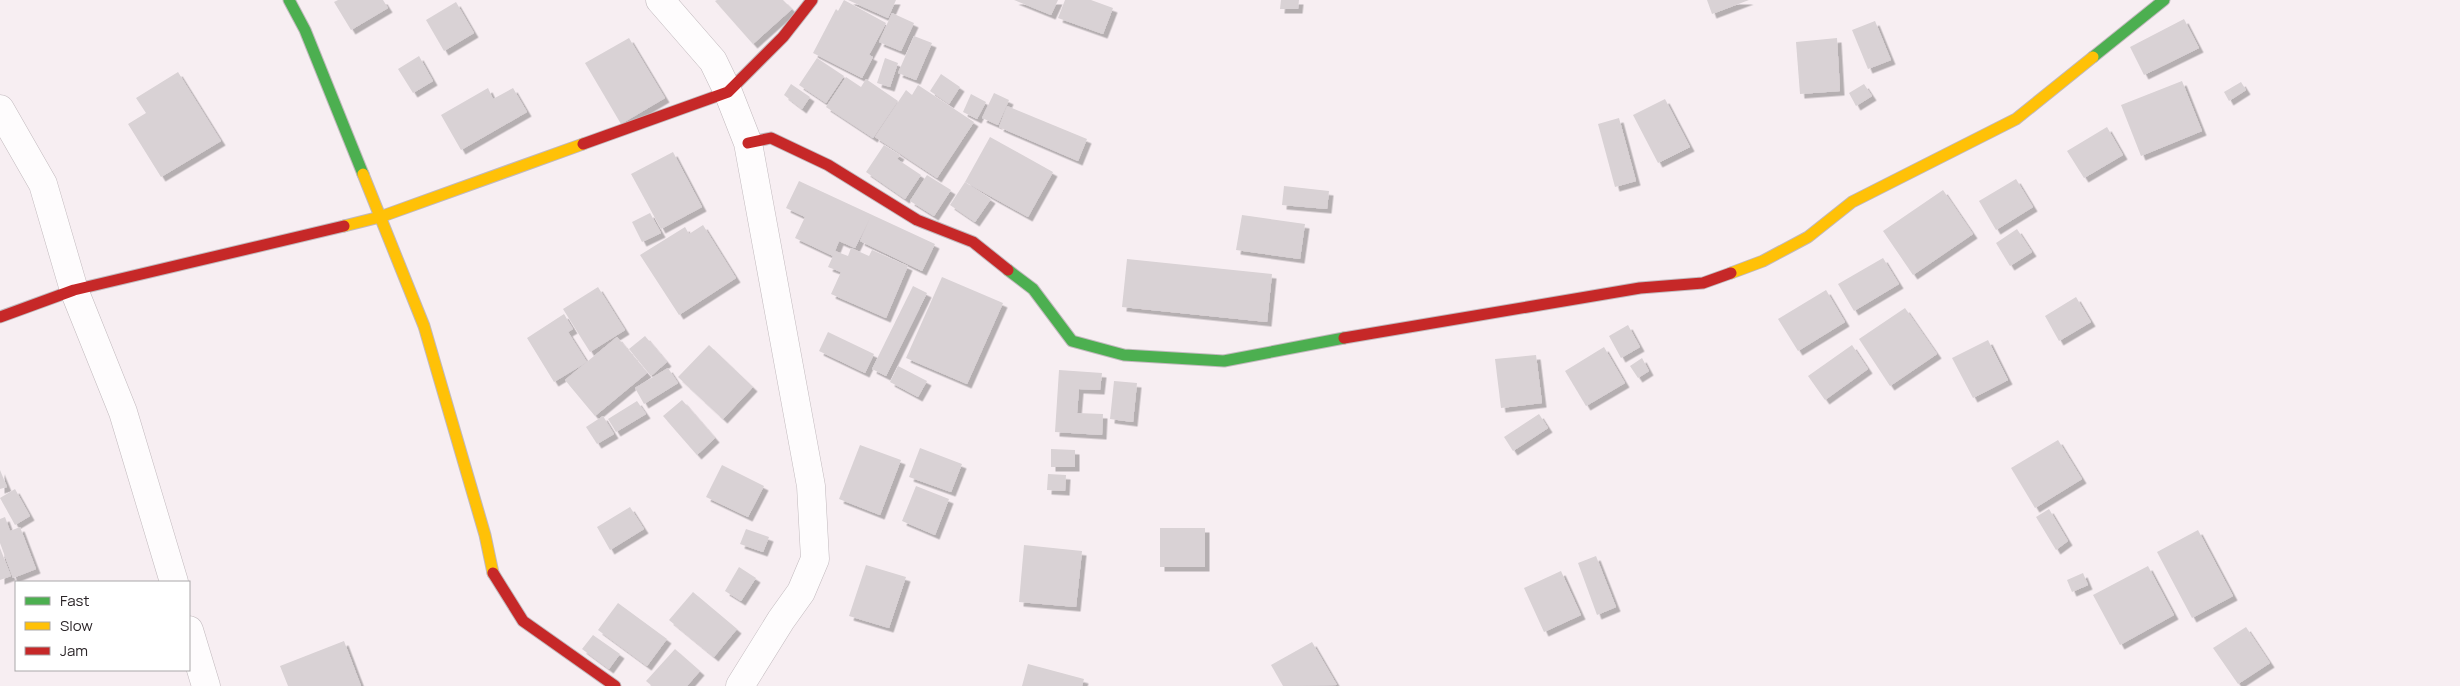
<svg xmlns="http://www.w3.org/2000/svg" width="2460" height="686" font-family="Manrope,sans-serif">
	<defs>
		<filter id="shadow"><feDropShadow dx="4.5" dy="4.5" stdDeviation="0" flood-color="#0004"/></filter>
	</defs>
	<rect width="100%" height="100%" fill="#f7eef2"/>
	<g fill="#d9d2d5" filter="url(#shadow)">
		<polygon points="338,0 383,0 388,8 351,30 334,2"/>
		<polygon points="717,0 783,0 792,9 753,44 715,1"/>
		<polygon points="844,0 886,23 869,55 873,57 862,78 813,53 836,9 838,11"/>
		<polygon points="848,0 896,0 888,18"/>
		<polygon points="1014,0 1058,0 1051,15"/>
		<polygon points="1065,0 1091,0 1113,8 1103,34 1058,18"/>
		<polygon points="1281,0 1299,0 1298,9 1280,9"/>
		<polygon points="1707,0 1749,0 1712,14"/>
		<polygon points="456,2 474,33 444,51 426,20"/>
		<polygon points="892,13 914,23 901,51 879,42"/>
		<polygon points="2184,19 2199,48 2144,75 2130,47"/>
		<polygon points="1875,21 1891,60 1868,69 1852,30"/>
		<polygon points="914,36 932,43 916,80 898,73"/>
		<polygon points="629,38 665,98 621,124 585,63"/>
		<polygon points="1837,38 1840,91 1800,94 1796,42"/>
		<polygon points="419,56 433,81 413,93 398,69"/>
		<polygon points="817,58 844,76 826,103 799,85"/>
		<polygon points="885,58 898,63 890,87 877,83"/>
		<polygon points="178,72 221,141 161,177 128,124 146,113 136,98"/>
		<polygon points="941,74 960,87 949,104 930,91"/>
		<polygon points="846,77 861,87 866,79 898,101 873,138 826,107"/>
		<polygon points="2182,81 2202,131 2141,156 2121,105"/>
		<polygon points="2241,82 2246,90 2229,101 2224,92"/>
		<polygon points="791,84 810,97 802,109 784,95"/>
		<polygon points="1864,84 1872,96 1856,106 1849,93"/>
		<polygon points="918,85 974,122 937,178 875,137 906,90 912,95"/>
		<polygon points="488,88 493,99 513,88 527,112 461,150 441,115"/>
		<polygon points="994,93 1009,100 998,125 982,118"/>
		<polygon points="971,94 986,102 977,119 963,112"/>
		<polygon points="1665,99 1690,147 1658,163 1633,115"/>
		<polygon points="1007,106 1087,139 1078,161 999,127"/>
		<polygon points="1619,118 1636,181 1615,187 1598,124"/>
		<polygon points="2107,127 2123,155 2084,178 2067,151"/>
		<polygon points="990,137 1053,172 1028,217 965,182"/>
		<polygon points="884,145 900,155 897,159 921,175 905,199 866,172"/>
		<polygon points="673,152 702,207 661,229 631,174"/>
		<polygon points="927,175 951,190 934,216 910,201"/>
		<polygon points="2016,179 2033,207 1996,230 1979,201"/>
		<polygon points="799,181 935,244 922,271 860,241 870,218 855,248 839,241 835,251 848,256 851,248 869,256 872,250 908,266 886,318 831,294 841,272 828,267 833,256 795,238 805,217 786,208"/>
		<polygon points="965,182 991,199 975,222 950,205"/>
		<polygon points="1284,186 1329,191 1327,209 1282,205"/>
		<polygon points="1943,190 1973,234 1913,275 1883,231"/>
		<polygon points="650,213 661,233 642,242 632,222"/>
		<polygon points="1242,215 1305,224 1300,259 1236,250"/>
		<polygon points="703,225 736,278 679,315 640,255 685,227 689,234"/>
		<polygon points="2017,229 2032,252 2010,266 1996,243"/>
		<polygon points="1883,258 1899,284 1854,311 1838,284"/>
		<polygon points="1127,259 1272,274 1267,322 1122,307"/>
		<polygon points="942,277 1003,303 967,384 906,358"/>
		<polygon points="913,286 927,293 886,376 872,369"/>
		<polygon points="598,287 625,330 590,352 563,309"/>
		<polygon points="1826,290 1845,322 1798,351 1778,319"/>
		<polygon points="2076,297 2091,322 2059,341 2045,316"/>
		<polygon points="1905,308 1937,354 1890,386 1859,339"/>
		<polygon points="564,314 573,329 568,332 587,362 554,382 527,338"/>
		<polygon points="1628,325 1640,347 1621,358 1609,336"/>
		<polygon points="828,332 874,354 865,373 819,351"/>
		<polygon points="645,336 667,362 651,376 629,349"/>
		<polygon points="617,337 647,373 595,416 565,380"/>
		<polygon points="1988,340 2008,380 1973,398 1952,358"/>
		<polygon points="709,345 753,387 723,419 678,377"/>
		<polygon points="1852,345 1868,369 1825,400 1808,376"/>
		<polygon points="1604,347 1625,383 1586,406 1565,371"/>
		<polygon points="1536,355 1542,403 1501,408 1495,359"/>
		<polygon points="1642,358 1649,371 1638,378 1630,366"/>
		<polygon points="898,366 927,381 918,397 890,382"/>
		<polygon points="668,368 678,383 644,404 635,388"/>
		<polygon points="1059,370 1102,373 1100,390 1079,389 1077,413 1103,414 1102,435 1055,432"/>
		<polygon points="1114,381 1137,383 1133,422 1110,419"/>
		<polygon points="682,400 715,438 697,455 663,416"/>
		<polygon points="637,401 646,414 616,432 608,419"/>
		<polygon points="1539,414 1548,428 1513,451 1504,437"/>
		<polygon points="603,416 614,434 597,444 586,427"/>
		<polygon points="2058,440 2082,479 2035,508 2011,468"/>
		<polygon points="860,445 901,460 880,515 839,499"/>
		<polygon points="920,448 962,464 951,492 909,477"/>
		<polygon points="1051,449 1075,450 1075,467 1051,467"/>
		<polygon points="722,465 764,486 748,517 706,497"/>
		<polygon points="0,470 7,487 0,489"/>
		<polygon points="1048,474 1066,475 1065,491 1047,490"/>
		<polygon points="916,486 949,499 935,535 902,521"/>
		<polygon points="15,489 30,516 15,525 0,498"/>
		<polygon points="630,507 644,529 610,550 597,527"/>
		<polygon points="2049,509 2068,541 2056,550 2036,517"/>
		<polygon points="5,517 10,531 20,527 36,569 13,578 0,543 0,519"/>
		<rect x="1160" y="528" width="45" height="39"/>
		<polygon points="746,529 769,537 763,552 740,544"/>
		<polygon points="2198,530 2233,596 2192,618 2157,552"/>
		<polygon points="1024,545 1082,551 1076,607 1019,602"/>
		<polygon points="0,548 11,576 0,580"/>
		<polygon points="1596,556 1616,607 1597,615 1578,563"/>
		<polygon points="866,565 906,577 889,628 849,616"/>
		<polygon points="2148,566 2174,615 2120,645 2093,595"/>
		<polygon points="739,567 756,578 741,601 725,591"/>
		<polygon points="1561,571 1581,615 1544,632 1524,588"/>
		<polygon points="2083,573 2088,585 2072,592 2067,580"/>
		<polygon points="693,592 737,629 714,657 669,620"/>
		<polygon points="618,603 667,639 647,666 598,630"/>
		<polygon points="2246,627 2270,663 2238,684 2213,648"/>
		<polygon points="593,635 620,654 609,669 582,649"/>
		<polygon points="344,641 361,686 288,686 280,666"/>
		<polygon points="1312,642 1337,685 1283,686 1271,665"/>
		<polygon points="675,649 700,671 687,686 652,686 646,681"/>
		<polygon points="1028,664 1084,679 1082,686 1022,686"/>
	</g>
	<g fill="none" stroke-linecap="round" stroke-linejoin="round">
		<g stroke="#c1b9bd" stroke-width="29">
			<g id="street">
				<polyline points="660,0 713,61 728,92 748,143 811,486 815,559 801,592 781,620 740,686"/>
				<polyline points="0,109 43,184 74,290 123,412 174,582"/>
				<polyline points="189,630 206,686"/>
			</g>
		</g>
		<g stroke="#c1b9bd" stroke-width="13">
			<g id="fast">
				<polyline points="289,0 305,30 363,174"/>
				<polyline points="2093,57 2164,0"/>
				<polyline points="1008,270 1033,289 1072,341 1124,355 1224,361 1344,338"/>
			</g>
		</g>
		<g stroke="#c1b9bd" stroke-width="13">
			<g id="slow">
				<polyline points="363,174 424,326 485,535 493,573"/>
				<polyline points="344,226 380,217 583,144"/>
				<polyline points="1731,273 1763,261 1808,237 1852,202 2016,119 2093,57"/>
			</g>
		</g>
		<g stroke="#c1b9bd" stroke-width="13">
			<g id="jam">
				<polyline points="748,143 771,138 828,165 917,220 973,242 1008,270"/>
				<polyline points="583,144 728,92 783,37 812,0"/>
				<polyline points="0,317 74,290 344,226"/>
				<polyline points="1344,338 1640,288 1703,283 1731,273"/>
				<polyline points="493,573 523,621 615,686"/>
			</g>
		</g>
		<use href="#street" stroke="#fefcfd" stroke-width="28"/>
		<use href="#fast" stroke="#4caf50" stroke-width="11"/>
		<use href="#slow" stroke="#ffc107" stroke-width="11"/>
		<use href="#jam" stroke="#c62828" stroke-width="11"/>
	</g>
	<rect x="15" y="581" width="175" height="90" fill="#ffffff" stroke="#aaa7a9"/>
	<rect x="25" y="597" width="25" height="8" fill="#4caf50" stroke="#aaa7a9"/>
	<text x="60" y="606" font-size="15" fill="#2a2427">Fast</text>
	<rect x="25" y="622" width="25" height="8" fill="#ffc107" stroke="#aaa7a9"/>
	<text x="60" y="631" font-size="15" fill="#2a2427">Slow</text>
	<rect x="25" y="647" width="25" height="8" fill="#c62828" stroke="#aaa7a9"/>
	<text x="60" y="656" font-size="15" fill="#2a2427">Jam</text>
</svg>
